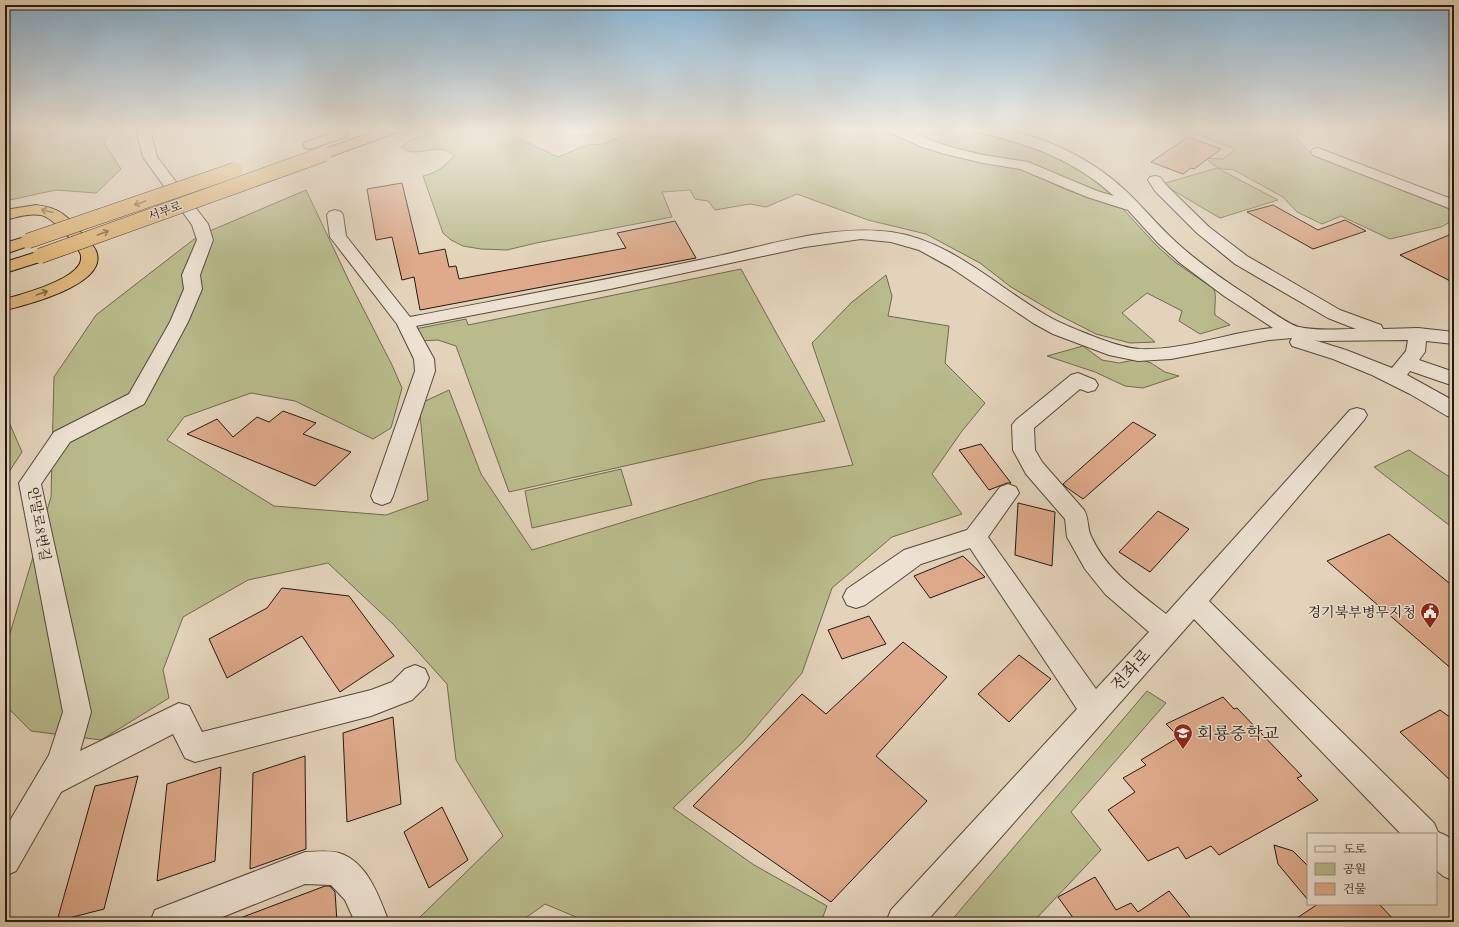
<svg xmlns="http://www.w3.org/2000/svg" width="1459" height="927" font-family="Cardo,'Noto Serif KR',serif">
	<rect width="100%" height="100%" fill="#e3d3ba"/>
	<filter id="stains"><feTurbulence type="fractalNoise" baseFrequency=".005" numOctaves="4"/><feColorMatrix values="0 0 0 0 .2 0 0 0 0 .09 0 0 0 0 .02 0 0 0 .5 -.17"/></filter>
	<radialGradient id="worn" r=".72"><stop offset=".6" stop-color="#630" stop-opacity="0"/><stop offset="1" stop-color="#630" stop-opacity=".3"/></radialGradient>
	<g fill="#b9bb8c" stroke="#6f6a4e">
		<polygon points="5,129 109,129 104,143 121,169 96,193 56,190 5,201"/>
		<path d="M441,129H499L558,157L587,145L603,144L642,129H890L895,134L916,143L955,157L1018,166L1064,189L1123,209L1157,246L1175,262L1214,289C1217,298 1214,305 1215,315L1230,325L1200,334L1179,321L1182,311L1147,293L1122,313L1155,342L1130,343L1096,334L1057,314L1011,287L980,263L926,234L868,220L797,194L766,207L750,204L715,210L708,201L695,199L690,190L662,192L672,217L536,243L507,250L481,249L463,246L451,240L443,233L423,176C437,173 445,166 454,156C439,139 417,161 401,147L410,141Z"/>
		<path d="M900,129C920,129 941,126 961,129C971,130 981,134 990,136C1037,147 1079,163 1114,198L1063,178L1031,163L952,148L936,143Z"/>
		<path d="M1183,129H1288L1312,154L1454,211V220L1441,227L1390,239L1341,216L1322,224L1297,212L1283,197L1232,169C1221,171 1213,166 1206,158L1223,159L1235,149Z"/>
		<polygon points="1217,168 1278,200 1220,218 1162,184"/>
		<polygon points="306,190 349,281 392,365 402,388 391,428 373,439 295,401 251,393 184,417 167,440 274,506 386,515 428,500 419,404 449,390 481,474 532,550 761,480 853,465 812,343 852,302 886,275 892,296 888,316 949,326 945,363 985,403 962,431 932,474 962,514 892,537 832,588 802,673 743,742 673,808 754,865 827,906 821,922 588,922 545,904 520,922 423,922 420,917 503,836 456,760 447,684 393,624 328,563 248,580 183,617 163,670 169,698 101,740 31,731 5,705 5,650 51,497 54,377 96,315 198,236"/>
		<polygon points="741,269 825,421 509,492 456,346 438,340 418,341 415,329 466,319 468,325"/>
		<polygon points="1083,346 1102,360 1119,363 1139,359 1151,363 1165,372 1179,376 1143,388 1125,386 1095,372 1047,356"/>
		<polygon points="5,413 22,452 5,478"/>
		<polygon points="1409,450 1454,480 1454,529 1374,467"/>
		<polygon points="621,469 632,505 532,528 525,491"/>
		<polygon points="1147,691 1166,703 1071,812 1101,850 1033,922 950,922"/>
	</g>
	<g fill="#deaa8b" stroke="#25180f">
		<polygon points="1188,137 1221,149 1194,169 1191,168 1183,174 1151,162"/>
		<polygon points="402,183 419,254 445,249 449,267 456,266 459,279 626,248 617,233 675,221 696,258 420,310 414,277 402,280 392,237 376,240 367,189"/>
		<polygon points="1273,205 1318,230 1345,220 1366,231 1313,249 1247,212"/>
		<polygon points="1454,233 1454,283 1400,255"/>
		<polygon points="283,411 316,423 303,434 351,452 315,486 187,434 217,419 233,437 257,417 269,422"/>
		<polygon points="1133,422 1156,435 1083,499 1066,487 1063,484"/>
		<polygon points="981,444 1011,483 1007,483 989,490 959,450"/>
		<polygon points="1018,503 1055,512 1052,566 1015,555"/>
		<polygon points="1158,511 1189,529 1150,572 1119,552"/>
		<polygon points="1389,534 1454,587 1454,671 1327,561"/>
		<polygon points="963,556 985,577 930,598 914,576"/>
		<polygon points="282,588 349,596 394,656 340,692 302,636 227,678 209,639 267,608"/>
		<polygon points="869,616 886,644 842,659 828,630"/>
		<polygon points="903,642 947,677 876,756 927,801 831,902 693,806 802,694 826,714"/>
		<polygon points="1019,655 1051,679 1009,722 978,694"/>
		<polygon points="1223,697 1234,709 1237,708 1302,776 1297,778 1318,800 1219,855 1211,846 1186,859 1178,847 1148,861 1108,810 1135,792 1123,778 1146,765 1141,760 1179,737 1166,724"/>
		<polygon points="1440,710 1454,720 1454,784 1400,732"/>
		<polygon points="393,717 401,804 347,822 343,733"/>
		<polygon points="305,756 306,849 250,869 253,773"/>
		<polygon points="221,767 215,861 157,881 167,784"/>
		<polygon points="138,776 104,909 57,921 95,786"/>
		<polygon points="442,807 468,860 429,888 404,832"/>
		<polygon points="1274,845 1293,851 1308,866 1308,900 1278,864"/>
		<polygon points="1095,877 1116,910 1131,903 1138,912 1169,891 1194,922 1076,922 1058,897"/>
		<polygon points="325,886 330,886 335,892 337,922 236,922 235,920"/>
		<polygon points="1318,904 1379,904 1396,922 1291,922"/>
	</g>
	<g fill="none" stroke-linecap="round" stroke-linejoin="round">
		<g stroke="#54473a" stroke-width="2">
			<g id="minor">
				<polygon points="136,129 150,129 157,157 208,224 213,240 200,275 202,289 188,322 144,404 70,442 41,484 91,712 80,751 179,703 189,706 202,732 371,690 392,682 405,669 415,665 425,669 429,678 425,687 412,700 371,716 195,762 185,758 173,734 61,792 16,871 5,876 5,829 49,755 63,712 19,483 54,432 129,394 170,322 184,289 182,275 197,240 192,225 143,157"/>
				<path d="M561,129H598L596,132C584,135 569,140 561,129Z"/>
				<path d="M887,129H905L932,141L954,148L983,155L1028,162L1097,191L1114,196C1075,160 1029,144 978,132L976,129C1028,126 1089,156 1126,191C1144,208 1159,227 1177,243C1199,263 1225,281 1250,297C1260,304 1289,325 1299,327C1317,331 1338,329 1356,329L1328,318L1235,264L1197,233L1155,191L1148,180L1150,177L1155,176L1160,177L1166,185L1209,227L1247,256L1340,310L1381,325L1383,329L1418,328L1454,332V344L1426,341L1425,352L1419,360L1454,372V386L1410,371L1407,375L1454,401V418L1447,416L1410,394L1372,375L1333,359L1292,346L1290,342L1292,338L1269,340L1171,359L1138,361L1109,355L1053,334L1033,323L950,267L919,250L891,242L861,239L805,247L610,289L416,326L434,359L435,371L393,496L390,502L382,505L374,502L371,496L415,371L414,359L397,324L330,237L327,215L329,212L335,210L341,212L343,215L346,236L410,317C508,298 606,280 704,259C763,247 830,224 891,232C950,240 996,286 1046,315C1061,324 1078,330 1095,337C1109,342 1124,348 1139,349C1185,351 1228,332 1273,328L1224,296L1180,263L1158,243L1128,210L1087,197L1020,169L983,163L945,154L922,147L889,132ZM1314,340L1319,341L1408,340L1406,351L1392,368L1346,350Z"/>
				<polygon points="1318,148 1454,200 1454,210 1313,155 1311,152 1313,149"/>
				<path d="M1078,373L1095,380L1098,385L1095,390L1088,392L1080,389L1034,428L1035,450L1042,462L1084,510C1089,518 1087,528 1091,536C1106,570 1138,592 1166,614L1350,410L1357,408L1364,410L1367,415L1364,420L1209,601L1434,823L1438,832L1447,836L1454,842V881L1443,876L1436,870V834H1401L1194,619L926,922H886L891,910L1077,709L970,548L921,564L865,605L856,608L847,605L843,597L847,589L904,550L967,530L1000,487L1008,484L1016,487L1019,493L988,537L1096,689L1149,632L1105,594L1085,569L1067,537L1065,519L1026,474L1013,450L1012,425L1016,420L1071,375Z"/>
				<path d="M305,852C316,852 329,850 339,853C368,862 379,897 389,922H355L345,900L331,885L305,884L210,922H150L155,910Z"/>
			</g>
		</g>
		<g stroke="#25180f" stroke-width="2">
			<g id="highway">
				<polygon points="381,129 400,129 398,132 329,157 324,158 319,157 317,154 319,151"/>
				<polygon points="341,130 346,131 348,134 346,137 310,149 305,148 303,145 305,142"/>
				<path d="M36,205C60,208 68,216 83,235C87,240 96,247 97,254C105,285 26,305 5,310V299C24,294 69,281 79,265C81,262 82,256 80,253C76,243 52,217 41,215C29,213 17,217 5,220V210Z"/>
				<polygon points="28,236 34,238 36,241 34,244 5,254 5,243"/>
				<polygon points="40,251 46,252 48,256 46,260 5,273 5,262"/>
			</g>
		</g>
		<use href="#minor" fill="#ede2d2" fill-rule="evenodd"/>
		<use href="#highway" fill="#e2ba7d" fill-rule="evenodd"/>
		<g stroke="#25180f" stroke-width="16" stroke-linecap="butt">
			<g id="highway-bridge">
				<polyline points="28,241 235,170"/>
				<polyline points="40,256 324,154"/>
			</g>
		</g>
		<use href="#highway-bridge" stroke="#e2ba7d" stroke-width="15"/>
	</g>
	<defs><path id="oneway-shaft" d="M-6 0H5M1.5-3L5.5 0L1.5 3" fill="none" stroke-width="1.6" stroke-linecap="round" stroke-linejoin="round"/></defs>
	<g stroke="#846946">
		<use href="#oneway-shaft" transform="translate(140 203) rotate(161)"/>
		<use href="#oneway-shaft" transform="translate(47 211) rotate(-166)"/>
		<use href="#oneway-shaft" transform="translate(103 233) rotate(-20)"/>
		<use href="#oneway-shaft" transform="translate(42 293) rotate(-19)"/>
	</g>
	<linearGradient id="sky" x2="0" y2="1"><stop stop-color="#88b5d5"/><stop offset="0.5" stop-color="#f2ebe0"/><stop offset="1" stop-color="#f2ebe0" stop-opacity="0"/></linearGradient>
	<rect width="1459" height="259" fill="url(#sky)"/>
	<defs>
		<g id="civic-pin" transform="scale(1)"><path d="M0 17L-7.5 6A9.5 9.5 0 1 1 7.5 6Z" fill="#8f2418" stroke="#ede2d2"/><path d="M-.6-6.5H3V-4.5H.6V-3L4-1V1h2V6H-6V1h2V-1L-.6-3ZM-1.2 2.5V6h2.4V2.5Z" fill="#fff"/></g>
		<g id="school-pin" transform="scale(1)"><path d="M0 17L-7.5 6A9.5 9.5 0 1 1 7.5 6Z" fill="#8f2418" stroke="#ede2d2"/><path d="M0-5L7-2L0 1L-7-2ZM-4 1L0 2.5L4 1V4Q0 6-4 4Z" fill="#fff"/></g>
	</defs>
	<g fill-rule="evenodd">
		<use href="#civic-pin" x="1430" y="612"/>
		<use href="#school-pin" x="1183" y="733"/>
	</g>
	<g text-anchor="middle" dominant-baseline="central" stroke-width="3" stroke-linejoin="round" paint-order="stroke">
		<g font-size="12" fill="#25180f" stroke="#ede2d2">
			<text transform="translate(165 211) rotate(-20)">서부로</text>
		</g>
		<g font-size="14" fill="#25180f" stroke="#ede2d2">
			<text transform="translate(39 524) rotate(80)">안말로8번길</text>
		</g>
		<g font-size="14" fill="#25180f" stroke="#ede2d2" text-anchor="end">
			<text x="1416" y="612">경기북부병무지청</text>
		</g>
		<g font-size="17" fill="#25180f" stroke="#ede2d2">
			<text transform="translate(1131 670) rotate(-48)">전좌로</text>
		</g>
		<g font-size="17" fill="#25180f" stroke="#ede2d2" text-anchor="start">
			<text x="1197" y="733">회룡중학교</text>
		</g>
	</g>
	<rect width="1459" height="927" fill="none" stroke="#e3d3ba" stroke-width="20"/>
	<rect x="6" y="6" width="1447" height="915" fill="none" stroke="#25180f" stroke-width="2"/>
	<rect x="10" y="10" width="1439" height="907" fill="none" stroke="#25180f"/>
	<rect x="1307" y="833" width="130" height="72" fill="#ede2d2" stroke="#9d9184"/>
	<rect x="1315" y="846" width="20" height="6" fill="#ede2d2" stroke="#9d9184"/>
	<text x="1343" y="853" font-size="12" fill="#25180f">도로</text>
	<rect x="1315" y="863" width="20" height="12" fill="#b9bb8c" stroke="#9d9184"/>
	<text x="1343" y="873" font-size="12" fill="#25180f">공원</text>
	<rect x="1315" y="883" width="20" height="12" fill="#deaa8b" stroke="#9d9184"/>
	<text x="1343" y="893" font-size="12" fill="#25180f">건물</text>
	<rect width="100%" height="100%" filter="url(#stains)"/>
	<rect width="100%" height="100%" fill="url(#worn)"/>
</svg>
